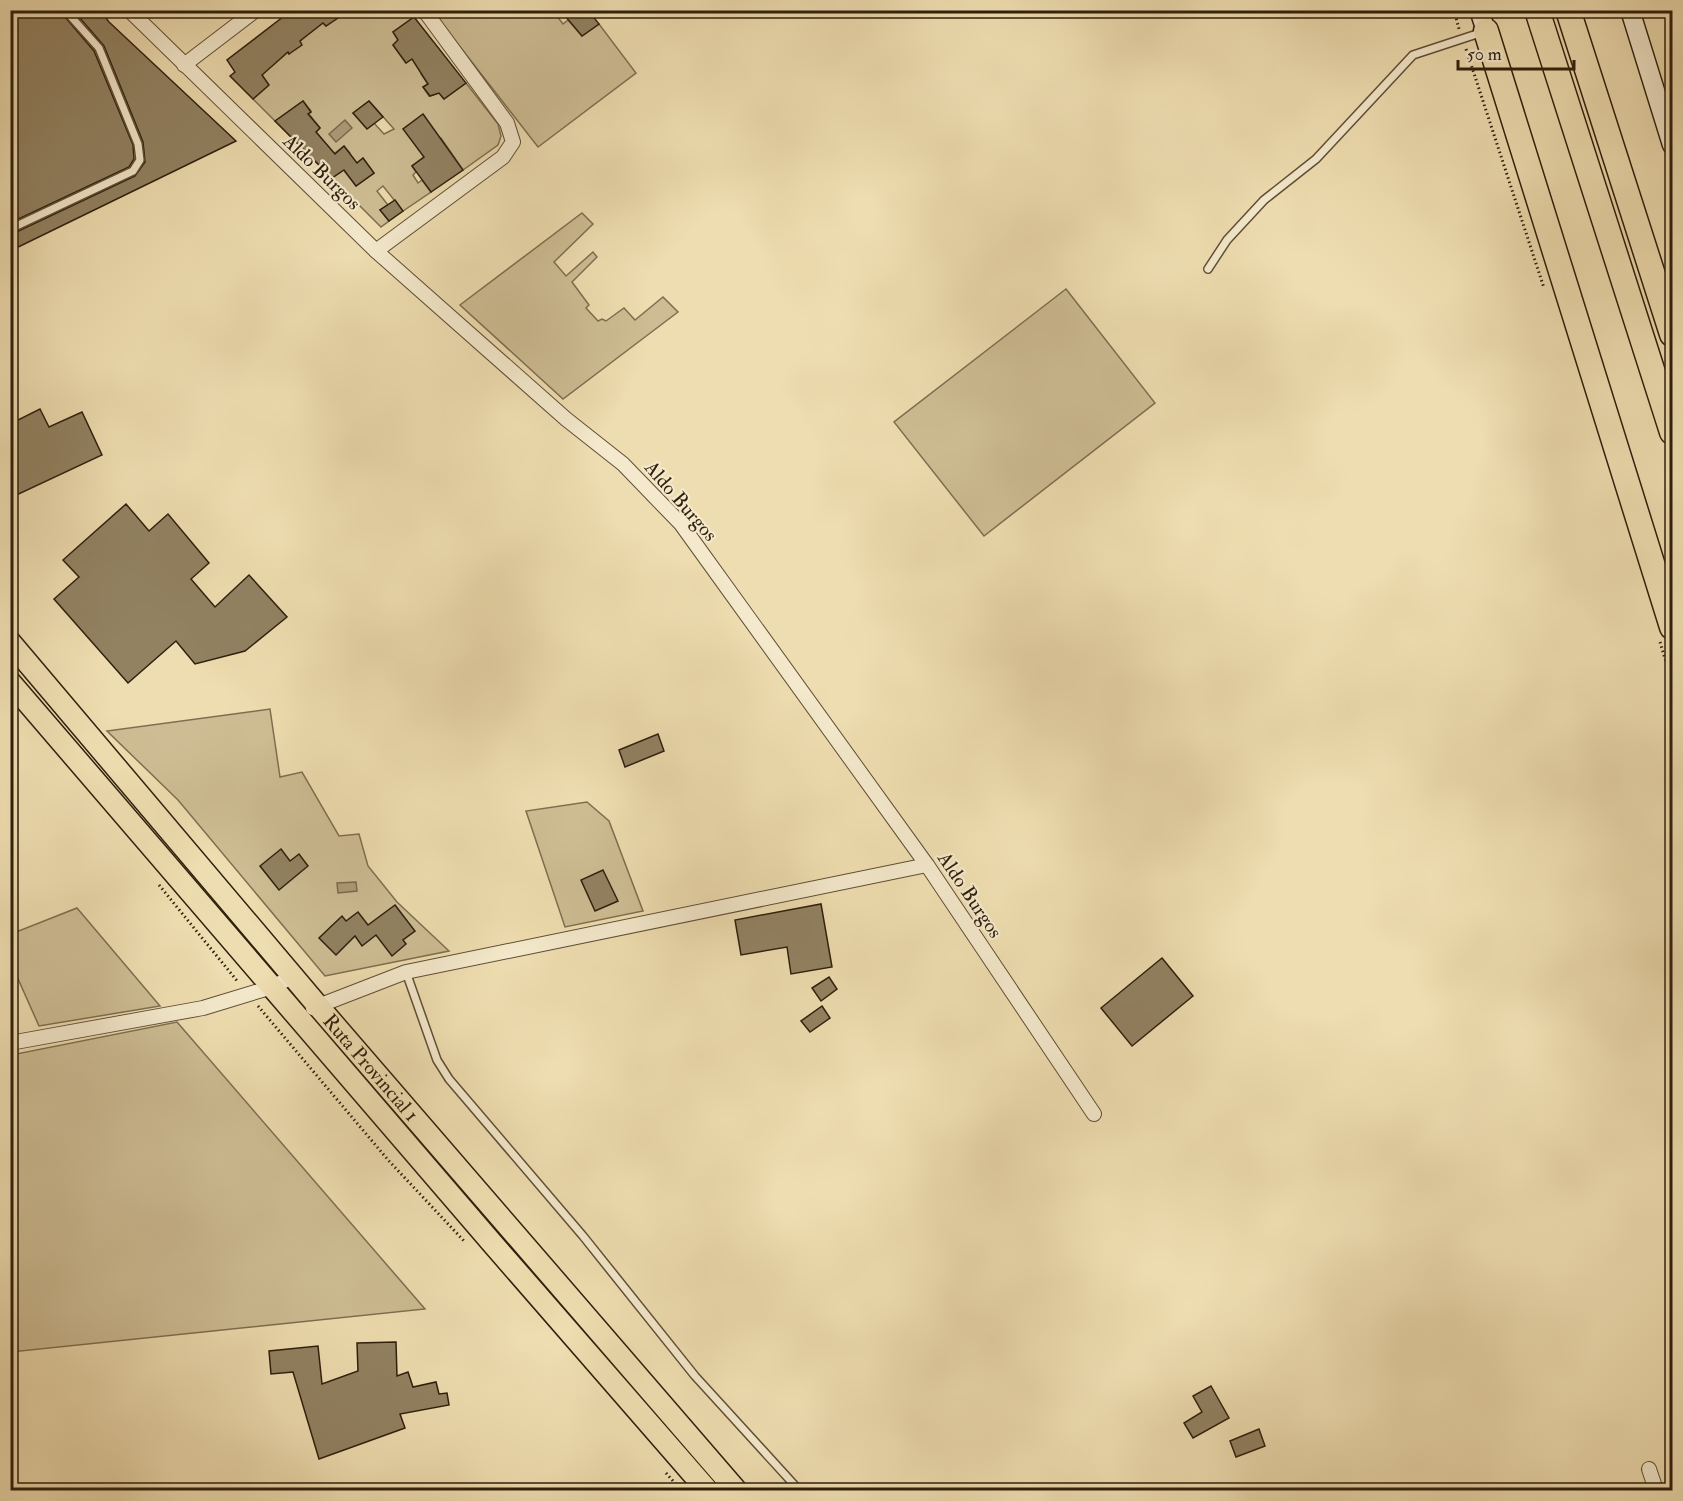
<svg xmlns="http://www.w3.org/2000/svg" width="1683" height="1501" font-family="'IM FELL Double Pica',serif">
	<rect width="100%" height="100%" fill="#eeddb0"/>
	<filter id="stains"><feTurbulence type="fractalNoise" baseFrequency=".00333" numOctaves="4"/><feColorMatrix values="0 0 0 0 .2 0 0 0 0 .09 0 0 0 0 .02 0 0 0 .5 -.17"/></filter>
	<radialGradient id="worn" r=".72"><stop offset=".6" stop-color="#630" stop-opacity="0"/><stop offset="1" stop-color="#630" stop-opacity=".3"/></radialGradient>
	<g fill="#cebd94" stroke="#7e6e50" stroke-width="1.5" fill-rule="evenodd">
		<path d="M341,11H409L414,17L393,32L398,40L393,45L406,63L415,57L432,66L421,74L428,84L423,87L429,96L439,93L444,99L466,83L498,124L501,136L498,145L463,170L441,138L421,152L424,157L412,166L416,172L413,175L418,183L422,180L431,192L403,211L383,186L377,191L388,205L380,210L389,221L381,227L332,178L352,163L347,156L350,153L344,146L319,165L304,151L321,138L316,132L320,128L309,114L311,111L303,101L275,121L253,99L268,86L262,75L285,49L289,54L300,41L322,22L326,26ZM369,101L394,129L384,134L374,123L353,113ZM363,158L374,173L356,186L345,172Z"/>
		<polygon points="432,11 553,11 563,24 568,20 582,36 599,24 636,73 538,147"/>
		<polygon points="582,213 593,224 554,262 566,276 593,252 597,257 572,282 589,305 586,308 598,321 602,319 606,321 624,308 635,320 663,297 678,312 563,399 460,305"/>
		<polygon points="1066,289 1155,403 984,536 894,422"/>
		<polygon points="270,709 280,777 302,772 339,836 359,834 368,866 397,902 449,951 325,976 178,800 107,731"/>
		<polygon points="587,802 609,821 643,911 565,927 526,811"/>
		<polygon points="77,908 160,1006 39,1026 11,963 11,934"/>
		<polygon points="177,1022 425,1309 11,1352 11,1055"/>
	</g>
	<g fill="#ad9c79" stroke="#7b6a4e" stroke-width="1.5">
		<polygon points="345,120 352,128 336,142 329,134"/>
		<polygon points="356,882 357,891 338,893 337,883"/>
	</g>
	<g fill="#928262" stroke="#2f1f0d" stroke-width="1.5">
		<polygon points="10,10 59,10 94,51 133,145 134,159 129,167 10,223"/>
		<polygon points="73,10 100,10 109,22 236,141 10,251 10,235 135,176 145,162 143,142 104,46"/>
		<polygon points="292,10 350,10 326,26 323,23 300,41 302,45 289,54 288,52 262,75 269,85 253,99 230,76 235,72 227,60"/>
		<polygon points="560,10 588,10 599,24 582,36"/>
		<polygon points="414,17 466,83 444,99 439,93 430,96 423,87 428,84 412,59 406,63 393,45 398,40 393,32"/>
		<polygon points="303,101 311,112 308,114 320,128 316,132 335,154 344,146 357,163 363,158 374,173 356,186 344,170 332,178 275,121"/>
		<polygon points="369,101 383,117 367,129 353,113"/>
		<polygon points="423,114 463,170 431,192 412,166 424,157 403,129"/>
		<polygon points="395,200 403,211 389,221 380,210"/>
		<polygon points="40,409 49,427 82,412 102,455 10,498 10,424"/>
		<polygon points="126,504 149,531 168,514 209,563 191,579 215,607 249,575 287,617 245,651 195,664 176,641 128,683 54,599 79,577 63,560"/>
		<polygon points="658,734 664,751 625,767 619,750"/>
		<polygon points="281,849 290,861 299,854 308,866 279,890 260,866"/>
		<polygon points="603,870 618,901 595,911 581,880"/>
		<polygon points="821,904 832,967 791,974 787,947 741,955 735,920"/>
		<polygon points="395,905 415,931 403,940 406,944 392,956 376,935 362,946 355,936 336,955 319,938 342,916 346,921 358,912 368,925"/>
		<polygon points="1162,958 1193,996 1132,1046 1101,1008"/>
		<polygon points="829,977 837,989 821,1001 812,988"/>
		<polygon points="822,1006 830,1018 810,1032 801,1021"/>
		<polygon points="396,1342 397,1376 408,1372 413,1387 436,1382 439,1394 447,1393 449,1405 400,1414 405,1428 319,1459 293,1372 271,1374 269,1351 318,1346 322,1384 358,1371 357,1343"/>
		<polygon points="1211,1386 1229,1418 1193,1438 1184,1423 1202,1412 1193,1396"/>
		<polygon points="1259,1429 1265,1446 1236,1457 1230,1441"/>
	</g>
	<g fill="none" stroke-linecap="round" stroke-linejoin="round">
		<g stroke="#5f4e36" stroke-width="10">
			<g id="lane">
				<polyline points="10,229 133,171 140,160 138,144 99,48 65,10"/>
				<polyline points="1208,269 1227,240 1264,200 1316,159 1413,55 1483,32"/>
				<polyline points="406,972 437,1060 449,1079 583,1236 695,1376 799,1490"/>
			</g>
		</g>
		<g stroke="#5f4e36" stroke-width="16">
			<g id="street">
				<polyline points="129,10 376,251 566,419 623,464 681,524 927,865 1094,1114"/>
				<polyline points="184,65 256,10"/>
				<polyline points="376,251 503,157 513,142 507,123 424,10"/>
				<polyline points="313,1008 406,972 927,865"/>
				<polyline points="10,1043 203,1008 272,987 294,976"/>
				<polyline points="1649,1469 1656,1490"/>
			</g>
		</g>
		<g stroke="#2f1f0d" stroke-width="21">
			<g id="secondary">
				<polyline points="1479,10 1486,31"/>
				<polyline points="1630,10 1672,145"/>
			</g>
		</g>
		<g stroke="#2f1f0d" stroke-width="24">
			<g id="primary">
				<path id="s1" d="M10,642L318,1006L736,1490"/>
				<polyline points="10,682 492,1243 707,1490"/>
			</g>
		</g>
		<g stroke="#2f1f0d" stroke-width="27">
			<g id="highway">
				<polyline points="1537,10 1672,432"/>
				<polyline points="1568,10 1672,334"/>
				<polyline points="1486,31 1672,627"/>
			</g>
		</g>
		<g stroke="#2f1f0d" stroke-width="3" stroke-dasharray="1.5 3" stroke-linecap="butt">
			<polyline points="1454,10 1459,29"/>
			<polyline points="1466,49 1544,288"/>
			<polyline points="1660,642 1672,682"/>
			<polyline points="159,885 238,982"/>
			<polyline points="258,1006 389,1161 465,1242"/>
			<polyline points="666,1473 681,1490"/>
		</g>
		<use href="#lane" stroke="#f4e9cc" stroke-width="7"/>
		<use href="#street" stroke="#f4e9cc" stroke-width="14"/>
		<use href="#secondary" stroke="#f4e9cc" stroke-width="18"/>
		<use href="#primary" stroke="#eeddb0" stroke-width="21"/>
		<use href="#highway" stroke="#eeddb0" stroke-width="24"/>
	</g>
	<g text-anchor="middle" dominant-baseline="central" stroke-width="4.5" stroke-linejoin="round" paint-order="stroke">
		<g font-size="20" fill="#2f1f0d" stroke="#f4e9cc">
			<text transform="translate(322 172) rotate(44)">Aldo Burgos</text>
			<text transform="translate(681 501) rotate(49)">Aldo Burgos</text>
			<text transform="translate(970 895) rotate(56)">Aldo Burgos</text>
			<text stroke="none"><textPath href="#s1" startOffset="558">Ruta Provincial 1</textPath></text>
		</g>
	</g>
	<rect width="1683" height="1501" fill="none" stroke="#eeddb0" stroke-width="36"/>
	<rect x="12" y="12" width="1659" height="1477" fill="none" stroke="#2f1f0d" stroke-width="3"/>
	<rect x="18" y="18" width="1647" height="1465" fill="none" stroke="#2f1f0d" stroke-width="1.5"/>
	<path d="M1458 60v9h116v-9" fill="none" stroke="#2f1f0d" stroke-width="3"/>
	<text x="1467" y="60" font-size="18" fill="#2f1f0d" stroke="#f4e9cc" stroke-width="4.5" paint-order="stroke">50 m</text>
	<rect width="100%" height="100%" filter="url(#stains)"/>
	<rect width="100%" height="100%" fill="url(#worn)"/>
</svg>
